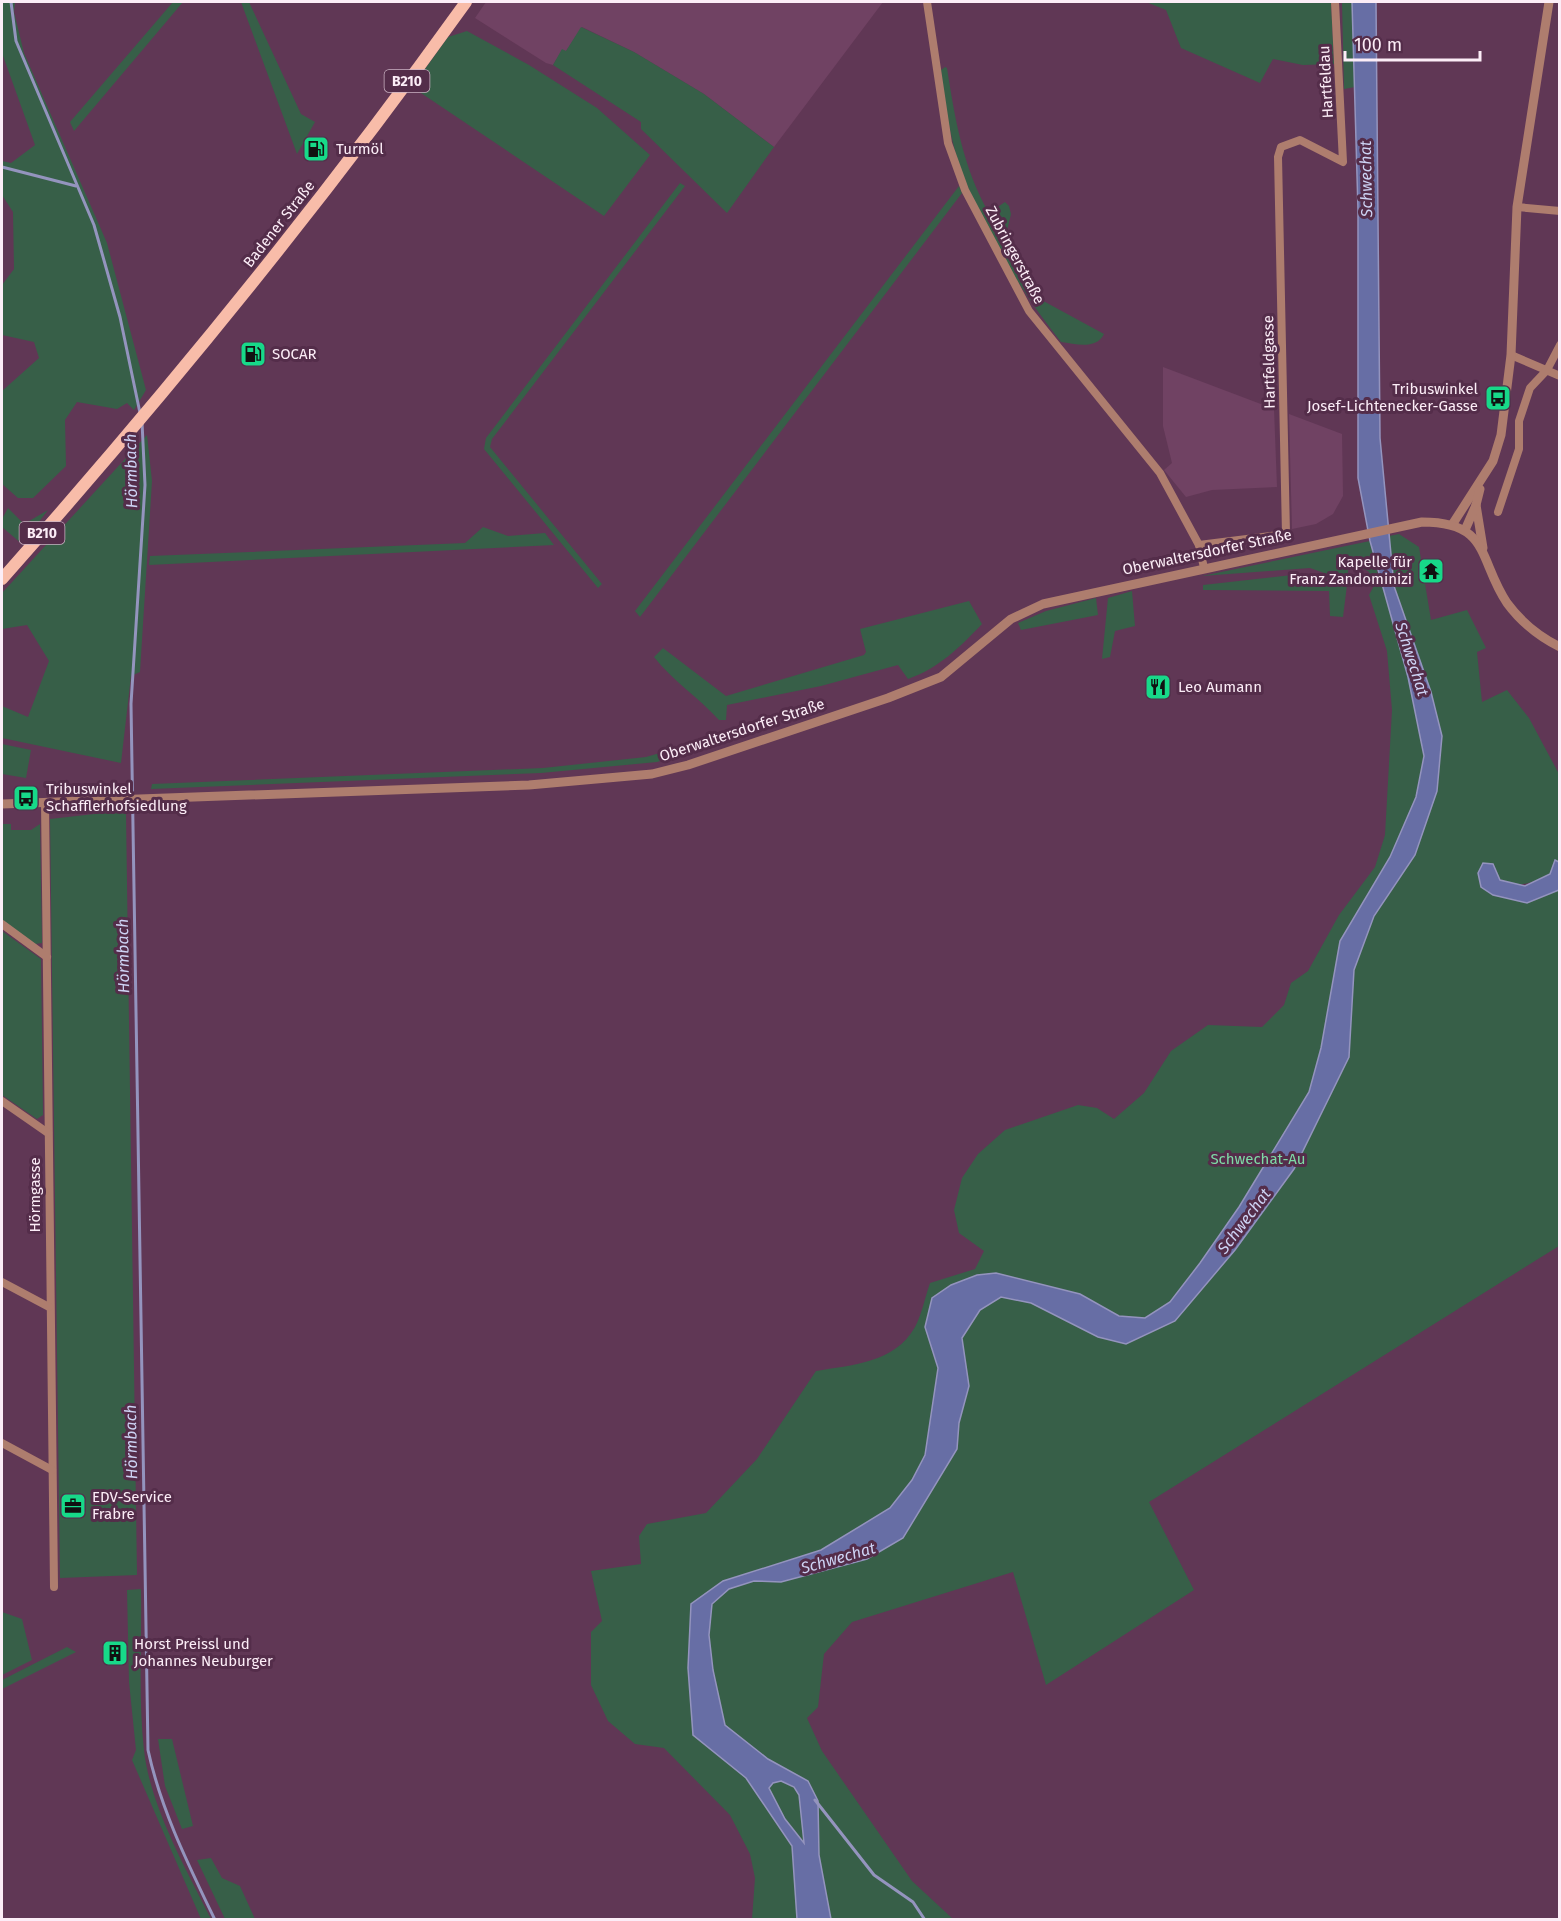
<svg xmlns="http://www.w3.org/2000/svg" width="1561" height="1921" font-family="'Fira Sans',sans-serif">
	<rect width="100%" height="100%" fill="#603755"/>
	<g fill="#704263">
		<polygon points="486,2 883,2 774,147 704,94 634,52 582,27 566,51 562,50 553,65 546,63 475,18"/>
		<polygon points="1163,367 1274,409 1277,487 1212,490 1186,497 1164,470 1172,463 1163,426"/>
		<polygon points="1289,414 1342,434 1343,496 1333,514 1316,524 1292,529"/>
	</g>
	<g fill="#375f48">
		<polygon points="2,2 15,2 14,12 24,53 107,243 146,390 134,410 127,403 117,409 77,402 65,420 66,466 33,498 18,498 2,484 2,391 39,358 34,342 2,335 2,285 14,269 13,212 2,195 2,161 11,163 35,145 2,53"/>
		<polygon points="173,2 183,2 74,131 70,122"/>
		<polygon points="241,2 249,2 301,114 315,122 297,154"/>
		<polygon points="1146,2 1331,2 1334,64 1303,65 1273,59 1260,83 1181,48 1166,10"/>
		<polygon points="1342,2 1352,2 1355,87 1344,89"/>
		<polygon points="581,27 634,52 704,94 774,147 727,213 641,129 641,122 553,65 562,49 566,51"/>
		<polygon points="467,31 529,65 597,108 650,155 604,216 412,87 448,37"/>
		<path d="M945,67L947,68C955,119 963,168 989,213L1005,202L1009,206L1011,214L1006,235L1011,255L1036,297L1104,334C1096,350 1076,344 1061,342C1019,289 982,228 959,164C949,134 945,101 941,70Z"/>
		<polygon points="680,183 685,186 492,439 490,447 602,584 598,588 484,449 486,438"/>
		<polygon points="959,186 962,193 640,617 635,611"/>
		<polygon points="147,435 152,481 140,672 131,676 121,763 2,738 2,706 28,717 49,661 27,625 2,629 2,593"/>
		<polygon points="8,508 24,524 48,510 22,544 2,527 2,519"/>
		<polygon points="483,527 508,536 545,533 554,545 149,565 150,556 465,543"/>
		<path d="M1399,534L1419,547L1431,620L1467,610L1486,648L1477,652L1482,702L1507,690L1529,718L1559,774V862L1555,860L1550,874C1534,882 1511,893 1496,875L1478,873L1526,903L1559,890V1246L1149,1502L1194,1590L1046,1685L1013,1572L852,1622L824,1654L818,1707L807,1718L822,1751L912,1881L953,1919H752L755,1878L750,1854L730,1815L664,1748L635,1744L608,1721L591,1685V1632L602,1621L591,1571L641,1564L639,1536L647,1524L706,1513L757,1459L816,1371C851,1365 895,1363 915,1327C922,1314 925,1297 930,1283L975,1269L984,1251L959,1233L954,1210L962,1178L978,1154L1005,1130L1078,1105L1097,1108L1114,1119L1144,1093L1171,1051L1208,1025L1262,1027L1284,1005L1291,983L1308,971L1339,915L1375,867L1385,835L1392,710L1387,651L1369,595L1376,582L1368,571L1349,562L1347,581L1310,568L1202,576L1370,541L1378,575L1389,536Z"/>
		<polygon points="1301,574 1347,585 1343,617 1330,616 1329,591 1203,590 1203,585"/>
		<polygon points="1132,591 1135,626 1115,631 1110,657 1102,659 1108,598"/>
		<polygon points="1096,598 1098,615 1021,630 1018,623 1046,611"/>
		<path d="M969,601L982,624C959,648 939,668 908,679L898,665L821,686L727,705L726,720H719C698,697 673,681 654,657L663,648L726,696L864,655L866,652L860,629Z"/>
		<polygon points="715,737 715,744 657,762 541,773 151,789 152,784 543,768 646,757"/>
		<polygon points="2,744 31,750 26,778 2,774"/>
		<polygon points="112,812 126,814 137,1575 60,1578 50,819"/>
		<polygon points="2,824 11,824 11,830 31,830 40,824 42,943 35,944 2,920"/>
		<polygon points="2,931 41,959 43,1115 37,1119 2,1095"/>
		<path d="M141,1589C142,1642 138,1697 144,1750C150,1806 186,1869 211,1919H201L132,1760L136,1750L129,1682L127,1590Z"/>
		<polygon points="2,1612 22,1619 32,1660 2,1675"/>
		<polygon points="67,1647 76,1652 2,1689 2,1680"/>
		<polygon points="158,1739 172,1739 193,1826 182,1829 165,1786"/>
		<polygon points="211,1858 222,1878 240,1886 255,1919 225,1919 197,1860"/>
	</g>
	<g fill="#676ea5" stroke="#9494be" stroke-width="1.5" fill-rule="evenodd">
		<path d="M1352,2H1376L1380,438L1394,586L1431,692L1442,736L1437,791L1415,855L1374,916L1354,970L1349,1057L1294,1169L1235,1250L1175,1321L1126,1344L1098,1337L1031,1303L1001,1297L980,1310L962,1338L969,1386L959,1423L957,1449L903,1538L867,1559L781,1582L754,1581L729,1589L712,1604L709,1635L713,1670L725,1725L768,1759L808,1781L818,1801L819,1855L831,1919H797L792,1846L746,1778L693,1735L688,1668L691,1604L723,1581L821,1550L890,1508L912,1480L925,1455L938,1368L925,1327L932,1298L951,1285L977,1275L996,1273L1080,1294L1119,1316L1145,1318L1170,1302L1200,1263L1239,1207L1309,1092L1321,1048L1340,941L1390,857L1416,797L1424,756L1408,677L1370,541L1358,478V210ZM781,1781L794,1787L799,1795L804,1843L785,1819L769,1788L773,1783Z"/>
		<polygon points="1555,860 1559,862 1559,890 1527,903 1493,895 1481,887 1478,873 1483,863 1493,864 1500,880 1525,886 1550,874"/>
	</g>
	<g fill="none" stroke-linecap="round" stroke-linejoin="round">
		<g stroke="#9494be" stroke-width="3">
			<polyline points="11,2 16,41 94,225 120,317 140,413"/>
			<polyline points="2,167 76,186"/>
			<path d="M142,422L145,485L131,704L148,1750C161,1810 188,1864 215,1920"/>
			<polyline points="815,1800 874,1875 913,1902 925,1920"/>
		</g>
		<g stroke="#ae7d6e" stroke-width="8">
			<polyline points="927,2 948,143 965,190 1029,311 1160,473 1199,545"/>
			<polyline points="1517,207 1560,211"/>
			<polyline points="1511,355 1560,376"/>
			<polyline points="1498,512 1519,449 1519,421 1530,388 1547,370 1560,345"/>
			<polyline points="1204,568 1199,545 1286,534 1278,157 1281,147 1300,140 1343,162 1335,2"/>
			<polyline points="45,802 54,1587"/>
			<polyline points="2,924 47,957"/>
			<polyline points="2,1101 48,1133"/>
			<polyline points="2,1282 49,1307"/>
			<polyline points="2,1443 52,1470"/>
		</g>
		<g stroke="#ae7d6e" stroke-width="9">
			<polyline points="1476,505 1483,548"/>
			<polyline points="1452,525 1493,461 1501,435 1511,355 1517,207 1549,2"/>
			<polyline points="1465,530 1476,505 1480,489"/>
			<path d="M2,804L529,785L652,774L688,765L888,698L941,677L1011,619L1043,604L1422,522C1491,522 1478,560 1507,603C1521,622 1538,636 1560,647"/>
		</g>
		<path stroke="#f8bca9" stroke-width="12" d="M2,579C166,394 322,203 466,2"/>
	</g>
	<defs>
		<g id="fuel-square" transform="scale(1.35)"><rect x="-9" y="-9" width="18" height="18" rx="4" fill="#17d989" stroke="#542d4a"/><path d="M-5.5-6h7V0h2V4h1.3V-2.5L3-4.5l.8-.8L6-3V5H2.5V1h-1V6h-7ZM-4.2-4.7v3.2H.2V-4.7Z" fill="#111"/></g>
		<g id="bus-square" transform="scale(1.35)"><rect x="-9" y="-9" width="18" height="18" rx="4" fill="#17d989" stroke="#542d4a"/><path d="M-5-6H5V4H4V6H2V4H-2V6H-4V4H-5ZM-3.5-4V0h7V-4ZM-3.5 1.2v1.5H-2V1.2ZM2 1.2v1.5H3.5V1.2Z" fill="#111"/></g>
		<g id="temple-square" transform="scale(1.35)"><rect x="-9" y="-9" width="18" height="18" rx="4" fill="#17d989" stroke="#542d4a"/><path d="M0-6L5-2H3V0L6.5 2.5H4V6H1.5V3h-3V6H-4V2.5H-6.5L-3 0V-2H-5Z" fill="#111"/></g>
		<g id="restaurant-square" transform="scale(1.35)"><rect x="-9" y="-9" width="18" height="18" rx="4" fill="#17d989" stroke="#542d4a"/><path d="M-5-6h1v4h1v-4h1v4h1v-4h1v5L-1.5 .5V6h-2V.5L-5-1ZM5-6V6H3V1.5H1.5Q1.5-4 5-6Z" fill="#111"/></g>
		<g id="office-square" transform="scale(1.35)"><rect x="-9" y="-9" width="18" height="18" rx="4" fill="#17d989" stroke="#542d4a"/><path d="M-6-3h4V-5.5h4V-3h4V5H-6ZM-1-4.5V-3h2v-1.5ZM-6 0V1H6V0Z" fill="#111"/></g>
		<g id="building-square" transform="scale(1.35)"><rect x="-9" y="-9" width="18" height="18" rx="4" fill="#17d989" stroke="#542d4a"/><path d="M-4-6H4V6H1V3H-1V6H-4ZM-2.5-4.3h1.7v1.8h-1.7ZM.8-4.3h1.7v1.8H.8ZM-2.5-1h1.7V.8h-1.7ZM.8-1h1.7V.8H.8Z" fill="#111"/></g>
	</defs>
	<g fill-rule="evenodd">
		<use href="#fuel-square" x="316" y="149"/>
		<use href="#fuel-square" x="253" y="354"/>
		<use href="#bus-square" x="1498" y="398"/>
		<use href="#temple-square" x="1431" y="571"/>
		<use href="#restaurant-square" x="1158" y="687"/>
		<use href="#bus-square" x="26" y="798"/>
		<use href="#office-square" x="73" y="1506"/>
		<use href="#building-square" x="115" y="1653"/>
	</g>
	<g text-anchor="middle" dominant-baseline="central" stroke-width="6" stroke-linejoin="round" paint-order="stroke">
		<g fill="#542d4a" stroke="#cab3c3" stroke-width="1.5">
			<rect x="384.5" y="70" width="45" height="22" rx="4.5"/>
			<rect x="19.5" y="522" width="45" height="22" rx="4.5"/>
		</g>
		<g font-size="14" font-weight="bold" fill="#fcedf7">
			<text x="407" y="81">B210</text>
			<text x="42" y="533">B210</text>
		</g>
		<g font-size="15" fill="#fcedf7" stroke="#542d4a">
			<text transform="translate(1326 82) rotate(-93)">Hartfeldau</text>
			<text transform="translate(279 224) rotate(-52)">Badener Straße</text>
			<text transform="translate(1015 255) rotate(62)">Zubringerstraße</text>
			<text transform="translate(1269 362) rotate(-91)">Hartfeldgasse</text>
			<text transform="translate(1207 552) rotate(-12)">Oberwaltersdorfer Straße</text>
			<text transform="translate(742 730) rotate(-18)">Oberwaltersdorfer Straße</text>
			<text transform="translate(35 1195) rotate(-90)">Hörmgasse</text>
		</g>
		<g font-size="15" fill="#fcedf7" stroke="#542d4a" text-anchor="start">
			<text x="336" y="149">Turmöl</text>
			<text x="272" y="354">SOCAR</text>
			<text x="1478" y="389" text-anchor="end">Tribuswinkel<tspan x="1478" dy="17">Josef-Lichtenecker-Gasse</tspan></text>
			<text x="1412" y="562" text-anchor="end">Kapelle für<tspan x="1412" dy="17">Franz Zandominizi</tspan></text>
			<text x="1178" y="687">Leo Aumann</text>
			<text x="46" y="789">Tribuswinkel<tspan x="46" dy="17">Schafflerhofsiedlung</tspan></text>
			<text x="92" y="1497">EDV-Service<tspan x="92" dy="17">Frabre</tspan></text>
			<text x="134" y="1644">Horst Preissl und<tspan x="134" dy="17">Johannes Neuburger</tspan></text>
		</g>
		<g font-size="15" fill="#7edba6" stroke="#542d4a">
			<text x="1258" y="1159">Schwechat-Au</text>
		</g>
		<g font-size="16" font-style="italic" fill="#cdd3f4" stroke="#542d4a">
			<text transform="translate(1366 179) rotate(-91)">Schwechat</text>
			<text transform="translate(131 471) rotate(-91)">Hörmbach</text>
			<text transform="translate(1412 659) rotate(72)">Schwechat</text>
			<text transform="translate(123 956) rotate(-91)">Hörmbach</text>
			<text transform="translate(1244 1221) rotate(-53)">Schwechat</text>
			<text transform="translate(131 1442) rotate(-91)">Hörmbach</text>
			<text transform="translate(838 1558) rotate(-16)">Schwechat</text>
		</g>
	</g>
	<rect width="1561" height="1921" fill="none" stroke="#fcedf7" stroke-width="6"/>
	<path d="M1345 51v9h135v-9" fill="none" stroke="#fcedf7" stroke-width="3"/>
	<text x="1354" y="51" font-size="18" fill="#fcedf7" stroke="#542d4a" stroke-width="4.5" paint-order="stroke">100 m</text>
</svg>
